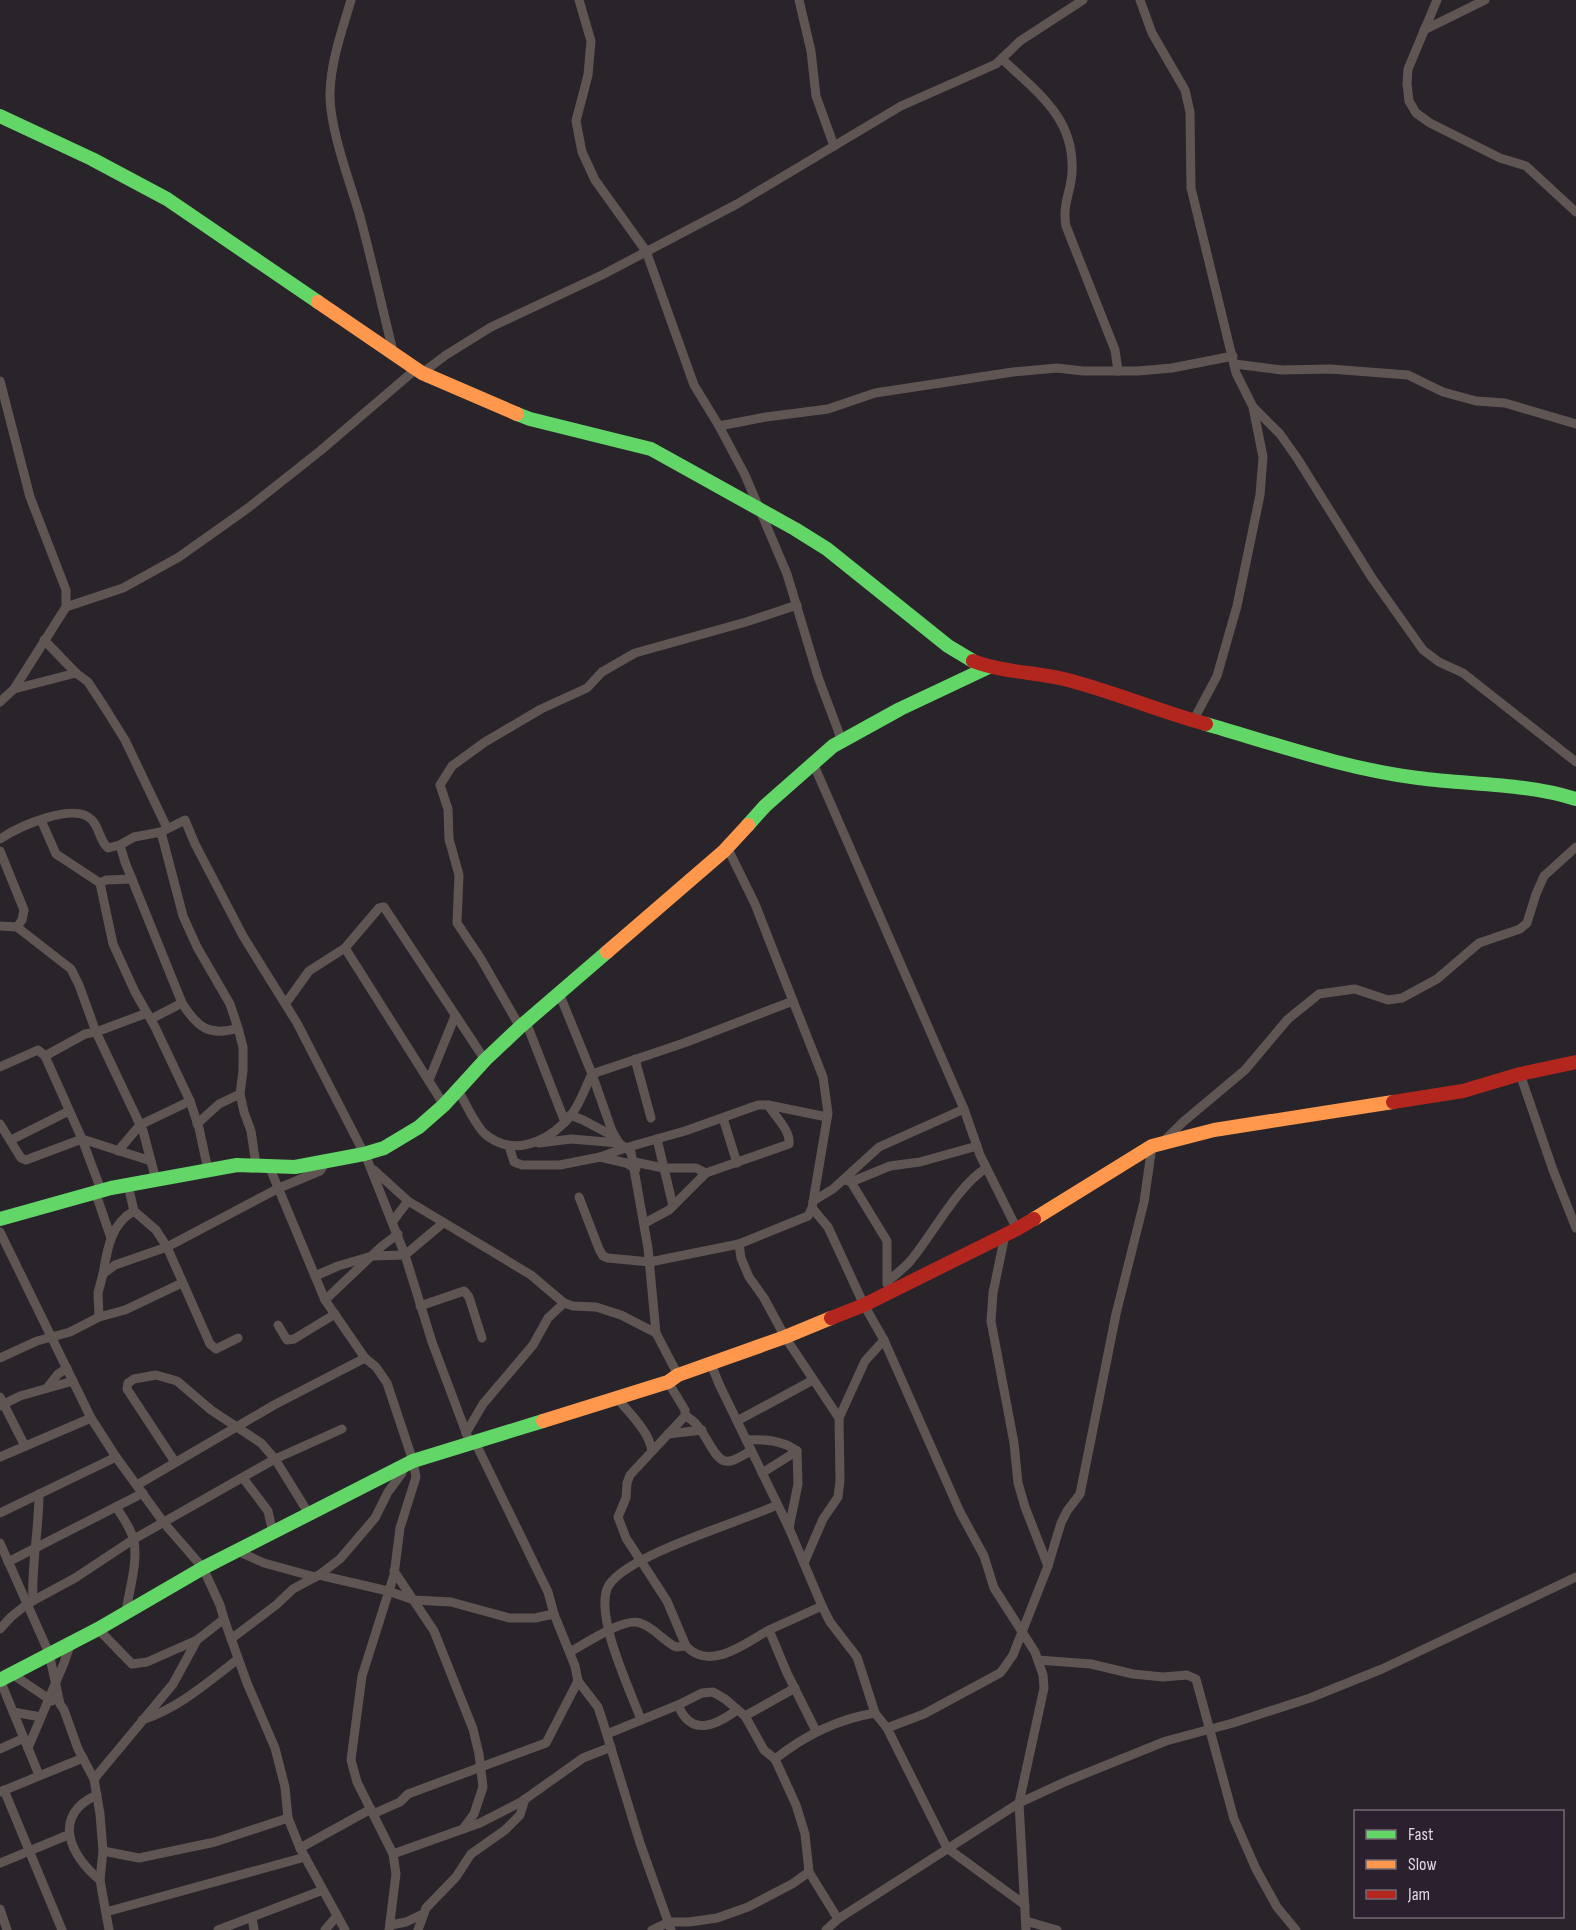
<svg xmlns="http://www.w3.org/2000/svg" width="1576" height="1930" font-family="'Sofia Sans Condensed',sans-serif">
	<rect width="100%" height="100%" fill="#29242a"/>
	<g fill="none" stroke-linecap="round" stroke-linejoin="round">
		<g stroke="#5f5654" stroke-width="9">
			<path d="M351,0C342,31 331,60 330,93C329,126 349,180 359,213C372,260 382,308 394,355"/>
			<polyline points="579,0 591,41 588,75 576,121 582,152 595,180 646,251 694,385 719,426 745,475 787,574 818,677 842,741"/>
			<polyline points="799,0 811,51 816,96 834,146"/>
			<polyline points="1140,0 1152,33 1185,90 1190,112 1191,188 1236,373 1253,407 1263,457 1260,495 1237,606 1217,676 1193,721"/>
			<polyline points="1437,0 1408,69 1407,84 1409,101 1416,113 1430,123 1500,158 1526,166 1576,212"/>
			<polyline points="1424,30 1485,0"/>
			<path d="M1002,59C1037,92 1075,118 1072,172C1071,193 1062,203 1066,226L1115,350L1118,371"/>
			<polyline points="1235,364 1282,370 1330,369 1408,375 1443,392 1476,401 1505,403 1576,424"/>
			<polyline points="422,373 446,355 491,327 602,275 737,204 901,106 996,64 1020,41 1083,0"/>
			<polyline points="0,381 30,497 66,590 66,607 14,689 0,702"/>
			<polyline points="1254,408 1280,434 1297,458 1372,578 1423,650 1439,662 1463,673 1576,762"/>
			<polyline points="719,426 766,417 828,409 875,393 1013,372 1057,368 1083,371 1138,371 1172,368 1233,356"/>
			<polyline points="66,607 123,588 179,557 248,508 320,451 416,369"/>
			<polyline points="44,640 76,673 88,682 107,711 125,740 167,828"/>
			<polyline points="14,689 76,673"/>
			<polyline points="813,763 964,1109 980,1155 1017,1229"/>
			<polyline points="41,820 56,854 100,883"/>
			<polyline points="161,832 185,820 195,844 243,936 297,1023 367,1159 405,1255 432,1342 470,1443"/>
			<path d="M0,839C18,827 74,801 92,820C100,829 99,840 108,848L120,845"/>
			<polyline points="727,847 755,904 793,1001"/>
			<polyline points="0,851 24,910 22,920 17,927"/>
			<polyline points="132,879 106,880 100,883 113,944 135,992 155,1027 190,1101 199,1128 208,1170"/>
			<polyline points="0,926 17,927 71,969 79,985 96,1032 147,1013"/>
			<polyline points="345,948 444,1105"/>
			<polyline points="559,993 592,1074 612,1131 619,1143 631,1152 632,1158 648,1248 656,1333 678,1375"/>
			<polyline points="286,1003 309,971 345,948 379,908 384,907 485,1060"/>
			<polyline points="151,1019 182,1003"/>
			<polyline points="526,1022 565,1122"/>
			<polyline points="520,1027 481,959 457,923 459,875 449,839 448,809 440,785 452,766 485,742 541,709 587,688 602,672 635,653 746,622 797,605"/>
			<path d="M238,1028C209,1037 197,1027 182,1003L125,862L120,845L134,837L161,832L183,916L197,947L230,1004L238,1028L243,1047V1071L240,1094L244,1112L251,1131L256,1165"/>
			<polyline points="45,1056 85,1034 96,1032 143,1131 156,1180"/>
			<polyline points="635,1059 651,1118"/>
			<polyline points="0,1067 38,1050 45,1056 82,1139 151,1161"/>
			<polyline points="1520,1074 1553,1170 1576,1228"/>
			<polyline points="429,1080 455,1016"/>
			<path d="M458,1090C465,1102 475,1125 485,1134C511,1156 543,1144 564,1123C578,1110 584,1090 592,1074L684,1043L793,1001L823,1077L828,1113L812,1208L808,1216L739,1244L741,1258L749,1277L764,1298L785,1337L839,1418"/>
			<polyline points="570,1115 583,1120 615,1137"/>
			<polyline points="723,1118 737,1163"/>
			<polyline points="0,1124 21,1158 26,1160 82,1139 101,1190"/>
			<polyline points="197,1124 219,1104 240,1094"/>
			<polyline points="657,1139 673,1206"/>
			<polyline points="11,1140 69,1111"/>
			<polyline points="539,1143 571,1139 619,1143"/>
			<polyline points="1162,1143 1183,1122 1245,1070 1288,1019 1319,994 1355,989 1388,1000 1402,998 1437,979 1479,943 1520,929 1527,923 1536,894 1544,876 1576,847"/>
			<polyline points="509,1146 514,1162 522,1165 560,1165 600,1157 625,1148 685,1131 758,1105 768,1105 827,1117"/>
			<polyline points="118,1151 140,1125 190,1101"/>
			<polyline points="600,1157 626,1163 636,1169"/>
			<polyline points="634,1162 664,1168 696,1168 706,1173"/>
			<polyline points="269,1166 325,1300 365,1358 376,1367 387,1383 413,1461 416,1477 400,1528 394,1575 362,1676 351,1760 357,1782 393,1854"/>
			<polyline points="374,1170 408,1201 531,1275 564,1303 573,1306 596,1307 621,1315 656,1333"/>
			<polyline points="845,1180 851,1182 887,1241 887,1284"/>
			<polyline points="851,1182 890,1166 920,1162 977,1146"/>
			<polyline points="128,1185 134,1211 156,1230 167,1247 210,1344 216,1349 238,1338"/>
			<polyline points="93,1193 98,1200 111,1238"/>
			<polyline points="579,1197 599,1249 603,1256 608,1258 650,1262 739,1244"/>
			<polyline points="813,1201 833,1189 879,1147 964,1109"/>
			<polyline points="393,1221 408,1201"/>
			<path d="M645,1223L669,1210L706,1173L789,1144C791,1131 775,1116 768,1105"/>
			<polyline points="0,1232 91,1418 116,1457 164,1523 203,1568 220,1605 224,1619 197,1640 173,1684 94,1779"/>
			<polyline points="1005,1235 993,1293 991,1321 1014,1443 1018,1483 1025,1507 1048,1566"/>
			<path d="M103,1274C107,1250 111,1223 134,1211"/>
			<polyline points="315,1276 338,1266 372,1256 405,1255 443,1223"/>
			<path d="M888,1281C896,1274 906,1267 912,1259C934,1232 957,1187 986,1168"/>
			<polyline points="325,1300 382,1246 398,1234"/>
			<polyline points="420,1306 464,1291 469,1297 482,1338"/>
			<polyline points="99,1317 125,1310 182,1283"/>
			<polyline points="278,1325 287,1340 294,1339 335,1314"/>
			<polyline points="884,1340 960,1512 984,1556 994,1588 1035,1652 1043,1675 1044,1688 1019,1803 1026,1930"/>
			<polyline points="0,1358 37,1341 70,1332 99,1317 98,1293 103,1274 115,1265 167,1247 279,1188 320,1171 327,1161"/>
			<polyline points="711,1364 719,1384 789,1528 822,1606 830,1622 857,1657 875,1713 887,1728 947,1848 1025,1905"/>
			<polyline points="47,1388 58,1374 67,1368"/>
			<polyline points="0,1397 25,1446"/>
			<path d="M617,1398C630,1414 649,1431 652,1451"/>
			<polyline points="0,1406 20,1396 73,1381"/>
			<path d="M685,1416C705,1424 711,1458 725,1461C733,1463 744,1454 751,1451"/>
			<polyline points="737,1421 813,1380"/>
			<polyline points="466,1433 483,1404 533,1345 548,1318 564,1303"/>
			<polyline points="668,1434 702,1430"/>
			<path d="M746,1440C764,1439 782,1440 797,1451L798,1484L789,1528"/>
			<polyline points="475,1442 548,1592 554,1614 575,1666 578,1681 598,1707 602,1719 640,1843 671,1930"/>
			<polyline points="0,1457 91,1418"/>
			<polyline points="175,1462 127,1389 128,1383 134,1379 156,1375 177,1381 211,1410 261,1443 275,1459 309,1514"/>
			<polyline points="762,1473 797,1451"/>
			<polyline points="243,1478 268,1511 273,1533"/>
			<polyline points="137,1485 274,1405 365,1358"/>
			<path d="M116,1507C123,1517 131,1529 134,1541C138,1563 129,1590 126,1612"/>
			<polyline points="0,1513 116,1457"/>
			<polyline points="0,1543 49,1653 60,1704 64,1710 78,1749 94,1779 100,1814 103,1851 100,1880 109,1930"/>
			<polyline points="237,1551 264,1563 315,1577"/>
			<polyline points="8,1562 143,1493"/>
			<polyline points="804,1563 823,1519 838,1497 840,1481 839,1418 865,1361 884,1340 864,1305 828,1227 812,1208"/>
			<polyline points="394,1571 434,1631 473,1729 479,1754 483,1787 474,1814 463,1829"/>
			<polyline points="319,1575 388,1591 414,1600 451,1602 509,1618 535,1618 554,1614"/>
			<path d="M33,1601C31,1565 39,1530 39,1494"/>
			<polyline points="224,1619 247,1683 275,1748 285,1787 288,1818 300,1848 345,1930"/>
			<polyline points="0,1629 11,1617 27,1604 75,1578 134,1539 275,1459 342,1429"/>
			<polyline points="98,1629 132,1664 147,1662 197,1640"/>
			<polyline points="231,1639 276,1605 293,1589 319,1575 340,1559 375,1518 388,1492 402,1473 404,1466"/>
			<path d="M686,1646C710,1672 745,1643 769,1630"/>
			<path d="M570,1652C585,1644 624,1617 640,1623C654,1627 663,1641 676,1647L686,1646L667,1601L626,1538L618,1517L626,1498L627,1483L630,1475L685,1416V1410L668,1382"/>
			<polyline points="1038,1660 1091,1664 1133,1674 1163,1677 1187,1675 1196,1679 1234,1819 1256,1869 1277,1907 1296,1930"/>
			<polyline points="12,1674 52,1701"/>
			<polyline points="0,1680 39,1775"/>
			<path d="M678,1705C691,1737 715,1726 737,1710"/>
			<polyline points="13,1712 41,1717"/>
			<polyline points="745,1716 795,1688"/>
			<path d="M142,1720C179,1708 208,1682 238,1659"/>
			<path d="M641,1720C630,1689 596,1620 607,1589C618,1557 744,1521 777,1505"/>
			<polyline points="887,1728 924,1714 1000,1673 1004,1668 1013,1655 1048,1566 1061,1523 1067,1511 1080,1494 1116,1314 1144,1202 1152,1146"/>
			<polyline points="816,1731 787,1673 769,1630 822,1606"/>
			<path d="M607,1734L678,1705L702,1693L713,1692L725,1699L745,1716L764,1750L775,1759C804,1736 838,1719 875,1713"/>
			<polyline points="28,1748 64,1663 71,1642"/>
			<polyline points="0,1749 24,1738"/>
			<polyline points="775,1759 796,1805 805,1834 809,1872 838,1919"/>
			<polyline points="4,1790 62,1930"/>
			<polyline points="0,1792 83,1758"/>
			<path d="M97,1795C51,1815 70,1856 100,1880"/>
			<polyline points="373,1814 400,1802 408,1794 546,1743 578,1681"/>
			<polyline points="300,1848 371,1809"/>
			<polyline points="103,1851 139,1858 215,1842 288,1818"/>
			<polyline points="0,1863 68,1835"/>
			<polyline points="0,1909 7,1930"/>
			<polyline points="106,1912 305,1857"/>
			<polyline points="252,1917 254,1930"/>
			<polyline points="1026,1921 1057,1930"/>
			<polyline points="391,1925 406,1922 423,1914"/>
			<polyline points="218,1930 323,1890"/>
			<polyline points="325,1930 337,1916"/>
			<polyline points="389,1930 396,1874 393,1854 480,1823 521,1802 583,1758 611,1747"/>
			<polyline points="418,1930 426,1908 456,1877 471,1854 505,1830 520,1815 525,1799"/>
			<polyline points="652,1930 669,1922 689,1922 717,1918 748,1907 792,1884 809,1872"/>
			<polyline points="826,1930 838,1919 1019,1803 1067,1781 1166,1741 1233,1723 1310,1698 1382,1669 1576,1577"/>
		</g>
		<g stroke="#63d668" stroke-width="14">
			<polyline points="0,116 92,159 167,199 318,302"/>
			<polyline points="517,414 530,419 651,449 795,529 827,549 948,646 973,661"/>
			<path d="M1206,724C1275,744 1346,769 1418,778C1471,785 1525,783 1576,799"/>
			<polyline points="748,825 765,806 833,746 900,709 989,667"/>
			<polyline points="0,1219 111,1188 237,1165 295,1167 364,1154 384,1148 419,1127 444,1105 485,1060 520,1027 607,952"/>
			<polyline points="0,1680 98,1629 203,1568 413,1461 543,1421"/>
		</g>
		<g stroke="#ff974d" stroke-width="14">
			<polyline points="318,302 422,373 517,414"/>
			<polyline points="607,952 724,851 748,825"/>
			<polyline points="1034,1219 1152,1146 1214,1130 1393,1102"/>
			<polyline points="543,1421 668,1382 678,1375 785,1337 831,1318"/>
		</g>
		<g stroke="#b3261e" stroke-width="14">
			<path d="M973,661C1002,672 1033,672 1064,679C1112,691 1158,711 1206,724"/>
			<polyline points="1393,1102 1463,1091 1520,1074 1576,1062"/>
			<polyline points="831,1318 864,1305 1017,1229 1034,1219"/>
		</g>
	</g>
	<rect x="1354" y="1810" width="210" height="108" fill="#2b202e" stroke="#736975" stroke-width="1.5"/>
	<rect x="1366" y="1830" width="30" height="9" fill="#63d668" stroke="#736975" stroke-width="1.5"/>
	<text x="1408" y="1840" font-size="18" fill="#ded6e0">Fast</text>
	<rect x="1366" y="1860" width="30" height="9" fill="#ff974d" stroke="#736975" stroke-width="1.5"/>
	<text x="1408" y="1870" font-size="18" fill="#ded6e0">Slow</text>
	<rect x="1366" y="1890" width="30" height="9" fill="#b3261e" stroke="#736975" stroke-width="1.5"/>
	<text x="1408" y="1900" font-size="18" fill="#ded6e0">Jam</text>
</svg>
